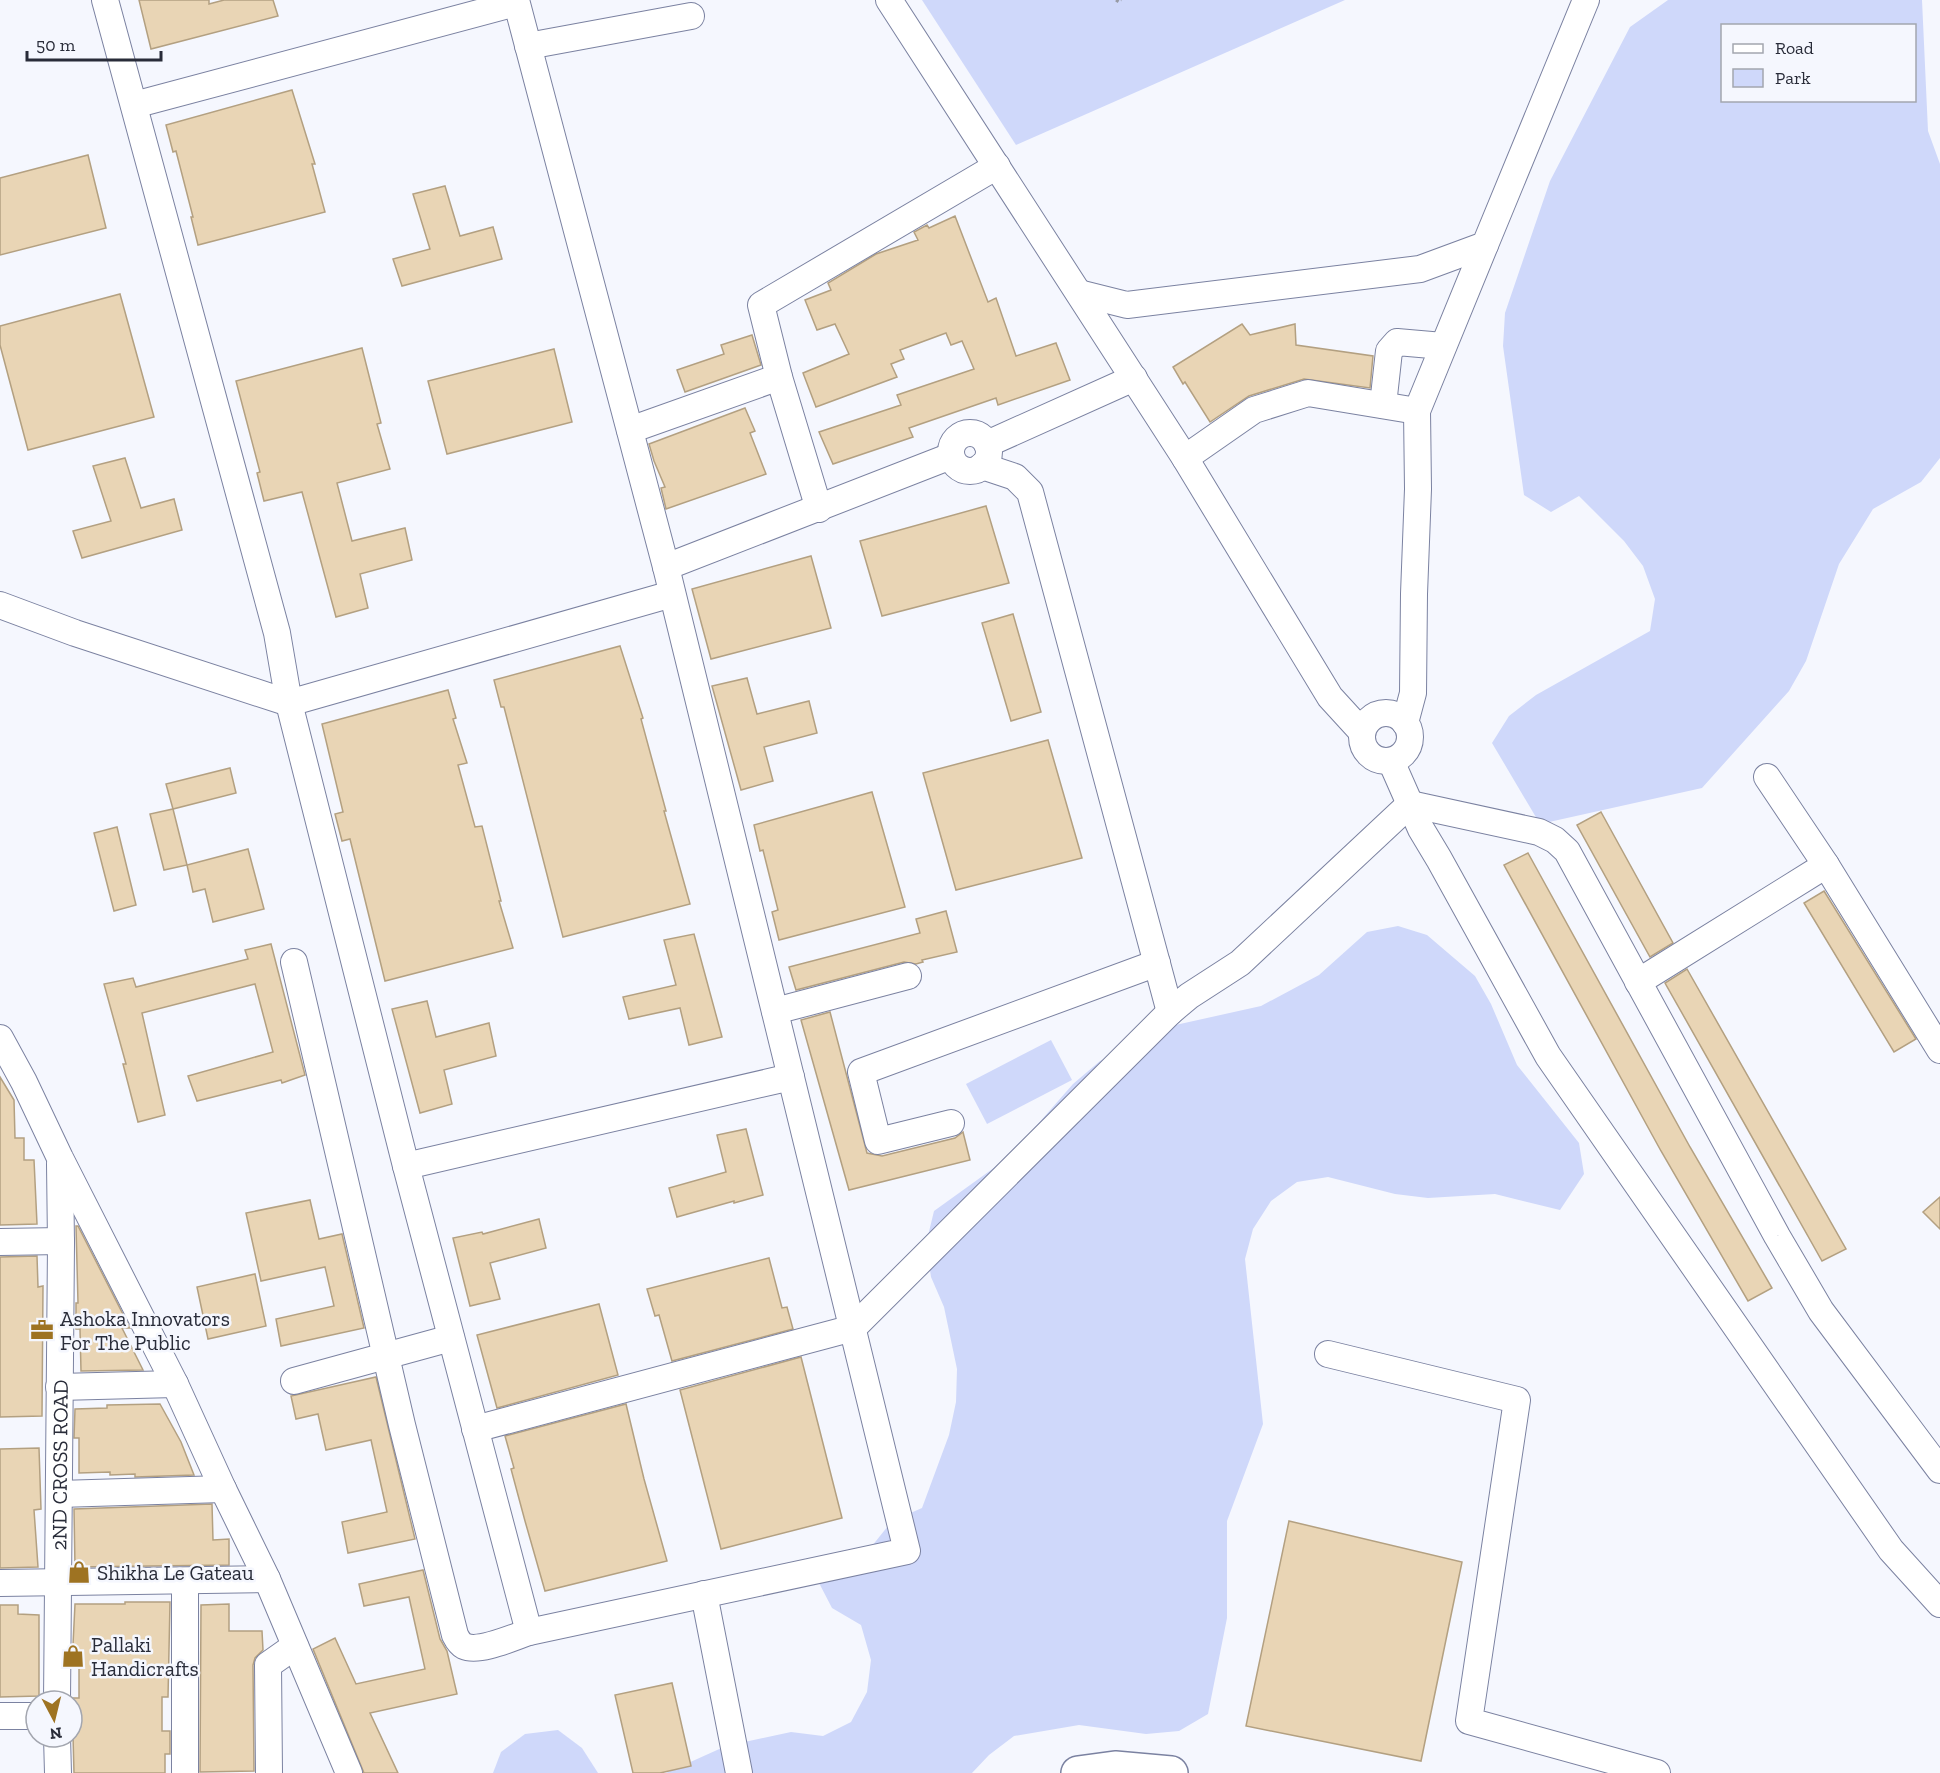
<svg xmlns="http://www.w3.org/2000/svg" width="1940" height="1773" font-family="'Zilla Slab',serif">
	<rect width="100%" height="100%" fill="#f5f7fe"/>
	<g fill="#cfd8fa" fill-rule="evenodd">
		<polygon points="922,0 1345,0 1016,145"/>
		<path d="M1668,0H1922L1928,131L1940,164V458L1921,482L1873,509L1839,564L1806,661L1789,691L1702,788L1540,824L1492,743L1509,716L1536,695L1650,631L1655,599L1643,566L1624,541L1579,496L1551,512L1524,495L1503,346L1505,313L1550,181L1630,27ZM1722,26H1914V100H1722Z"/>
		<polygon points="1398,926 1427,935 1475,976 1491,1004 1517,1065 1579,1143 1584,1174 1560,1210 1495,1194 1428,1198 1395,1194 1328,1177 1297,1182 1271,1201 1253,1229 1245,1259 1263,1424 1227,1521 1227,1618 1208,1714 1179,1731 1146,1734 1079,1725 1014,1736 989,1755 972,1773 666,1773 726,1746 791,1732 823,1736 851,1722 867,1692 871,1660 861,1625 832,1608 818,1581 872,1546 892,1521 922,1508 949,1435 956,1402 957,1369 944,1307 931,1277 926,1244 934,1211 1009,1157 1073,1084 1100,1061 1171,1026 1261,1006 1319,975 1367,932"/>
		<polygon points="1051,1040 1072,1080 987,1124 966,1084"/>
		<polygon points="558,1730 582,1748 598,1773 493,1773 501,1752 525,1734"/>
	</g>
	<g fill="#e9d5b5" stroke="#b3a081" stroke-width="1.5">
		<polygon points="139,0 209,0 209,4 224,0 273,0 278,16 151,49"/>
		<polygon points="292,90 315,164 312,164 325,212 198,245 191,217 193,217 176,151 173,152 166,125"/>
		<polygon points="88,155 106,228 0,255 0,178"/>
		<polygon points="445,186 460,236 493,227 502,259 402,286 393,259 430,249 413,194"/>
		<polygon points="955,216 988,302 996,298 1016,356 1056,343 1070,380 998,405 996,398 909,428 913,437 833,464 819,432 901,405 897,395 974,369 962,341 951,345 946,333 900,350 904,359 891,364 897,377 816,407 803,373 849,354 835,324 817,330 805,300 831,290 828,283 876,254 918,240 914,232 927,225 929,228"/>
		<polygon points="120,294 154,417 28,450 0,345 0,326"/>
		<polygon points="1242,324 1250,335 1295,324 1296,345 1373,356 1370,388 1304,379 1249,396 1210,422 1185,382 1183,384 1173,367"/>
		<polygon points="752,335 761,365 685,392 677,370 724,354 721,345"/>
		<polygon points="362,348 381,423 377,424 390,469 337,483 352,541 405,528 412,560 360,574 368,608 336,617 302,492 264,501 257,473 260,472 236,381"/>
		<polygon points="554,349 572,422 447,454 428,381"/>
		<polygon points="745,408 755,431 750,433 766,474 666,509 661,488 665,487 654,461 649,444"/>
		<polygon points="125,458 141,508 174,499 182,530 82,558 73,531 111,521 93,466"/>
		<polygon points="986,506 1009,583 882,616 860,541"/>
		<polygon points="811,556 831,628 711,659 692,589"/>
		<polygon points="1013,614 1041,712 1011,721 982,623"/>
		<polygon points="620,646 643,718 641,719 666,811 664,811 690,904 563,937 504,707 501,707 494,680"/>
		<polygon points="747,678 757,714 809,701 817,733 764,747 773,781 741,790 712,686"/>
		<polygon points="448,690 456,718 453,719 467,763 458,765 475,827 482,826 501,901 499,901 513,948 385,981 350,839 342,841 335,814 343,812 322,724"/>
		<polygon points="1048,740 1082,858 956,890 923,773"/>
		<polygon points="230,768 236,793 173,809 166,784"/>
		<polygon points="872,792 905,907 779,940 772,912 778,910 763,850 760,851 754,825"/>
		<polygon points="173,809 187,865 164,870 150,814"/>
		<polygon points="1601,812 1673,943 1650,957 1577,825"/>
		<polygon points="117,827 136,905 114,911 94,833"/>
		<polygon points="248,849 264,909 213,922 205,889 193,892 187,865"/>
		<polygon points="1528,853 1690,1147 1772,1288 1748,1301 1661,1151 1504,865"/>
		<polygon points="1824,891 1916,1039 1894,1052 1804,903"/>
		<polygon points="946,911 957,952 922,960 923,962 916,964 904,962 796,990 789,967 920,933 916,919"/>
		<polygon points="694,934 722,1037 689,1045 680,1008 629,1019 623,997 676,985 664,940"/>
		<polygon points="271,944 305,1075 282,1083 281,1080 197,1101 188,1076 273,1052 255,984 142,1013 165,1115 138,1122 123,1064 126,1064 104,984 133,978 136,987 248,959 245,950"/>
		<polygon points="1687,969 1846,1249 1822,1261 1665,983"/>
		<polygon points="427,1001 436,1037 489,1023 496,1056 444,1070 452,1104 420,1113 392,1009"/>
		<polygon points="830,1012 867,1153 882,1156 955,1138 963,1132 970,1160 849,1190 801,1020"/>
		<polygon points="0,1077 14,1100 15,1138 24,1138 24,1160 34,1160 37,1224 0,1225"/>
		<polygon points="746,1129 763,1195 734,1203 734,1201 677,1217 669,1188 726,1172 717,1135"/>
		<polygon points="1940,1197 1940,1229 1923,1212"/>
		<polygon points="310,1200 319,1239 342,1234 364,1328 281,1346 276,1319 334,1306 325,1267 261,1281 246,1213"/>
		<polygon points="539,1219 546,1248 490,1263 500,1299 470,1306 453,1238 482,1232 483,1234"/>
		<polygon points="76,1226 78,1226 130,1328 122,1328 143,1370 81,1371 80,1329 76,1329 76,1303 78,1303"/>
		<polygon points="37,1256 38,1287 43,1286 42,1416 0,1417 0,1257"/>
		<polygon points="769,1258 782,1308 787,1307 793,1329 672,1361 659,1315 655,1316 647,1289"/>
		<polygon points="255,1274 266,1326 208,1339 197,1287"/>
		<polygon points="599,1304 618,1375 497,1408 477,1335"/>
		<polygon points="801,1357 842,1518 721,1549 680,1390"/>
		<polygon points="376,1377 415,1539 348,1553 342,1522 387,1512 371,1440 326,1450 318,1414 296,1419 291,1396"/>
		<polygon points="160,1404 181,1442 194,1475 135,1477 135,1474 110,1475 110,1472 79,1473 79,1438 74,1438 75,1409 107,1408 107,1405"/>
		<polygon points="626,1404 644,1479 667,1561 545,1591 525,1521 511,1469 514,1468 505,1436"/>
		<polygon points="39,1448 41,1509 34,1510 38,1567 0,1568 0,1449"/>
		<polygon points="212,1504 213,1540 229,1539 229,1565 75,1567 74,1509"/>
		<polygon points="1289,1521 1462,1562 1421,1761 1246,1726"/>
		<polygon points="423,1570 440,1639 447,1651 457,1694 370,1713 398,1773 364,1773 313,1649 335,1638 356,1684 425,1669 409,1597 364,1606 359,1584"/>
		<polygon points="125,1602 170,1602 168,1697 162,1697 162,1731 170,1731 170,1754 165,1754 165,1773 74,1773 72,1698 79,1698 79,1665 72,1665 75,1604 125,1604"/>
		<polygon points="229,1604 229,1631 262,1631 263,1650 255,1658 253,1665 254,1771 200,1772 201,1605"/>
		<polygon points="0,1605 18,1605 18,1614 39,1615 39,1696 0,1697"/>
		<polygon points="672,1683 691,1766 660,1773 633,1773 615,1695"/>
	</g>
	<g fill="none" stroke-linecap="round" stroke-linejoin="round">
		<g stroke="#7b82a1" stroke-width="28">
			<g id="minor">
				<polyline points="105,0 277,633 289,703 406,1166 529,1632"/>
				<polyline points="889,0 1185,458 1330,697 1362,732"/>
				<polyline points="528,46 691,16"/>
				<polyline points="134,105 516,3"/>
				<polyline points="1079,293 1127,305 1420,269 1485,245 1586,0"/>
				<polyline points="1383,405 1389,351 1397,342 1443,346"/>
				<polyline points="630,430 779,377"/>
				<circle cx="970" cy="452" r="19"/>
				<polyline points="987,444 1134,378"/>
				<polyline points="1185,458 1254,410 1308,393 1417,411"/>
				<polyline points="982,466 1015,477 1030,492 1170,1012 1189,996 1240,963 1410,804 1539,832 1555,840 1567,851 1777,1236 1821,1311 1940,1470"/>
				<polyline points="819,509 779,377 761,305 997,166"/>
				<polyline points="666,567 951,456"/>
				<polyline points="0,605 75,633 289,703 672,594"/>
				<circle cx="1386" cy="737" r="24"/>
				<polyline points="1405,723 1413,693 1414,594 1418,489 1417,411 1485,245"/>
				<polyline points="1391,761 1421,829 1439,859 1548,1056 1891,1550 1940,1604"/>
				<polyline points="1826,865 1940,1050"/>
				<path d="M294,962L402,1425L455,1635C457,1639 460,1644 464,1646C479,1653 514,1637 529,1632L907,1551L666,567L516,0"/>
				<polyline points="1638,982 1826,865 1767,777"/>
				<polyline points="775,1011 908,976"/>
				<polyline points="0,1038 24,1082 60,1158 175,1384 223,1489 267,1579 349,1773"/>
				<polyline points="951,1123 878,1141 861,1072 1157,963"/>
				<polyline points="406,1166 791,1077"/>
				<polyline points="0,1242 61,1241"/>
				<polyline points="1328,1354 1517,1400 1469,1721 1657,1773"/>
				<polyline points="294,1381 451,1338"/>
				<polyline points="59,1387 175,1384"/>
				<polyline points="475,1429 853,1328 1170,1012"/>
				<polyline points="59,1494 223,1489"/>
				<polyline points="0,1583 267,1579"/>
				<polyline points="704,1594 739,1773"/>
				<path id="s1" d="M57,1701L61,1244L60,1164"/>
				<polyline points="0,1716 36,1716"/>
				<polyline points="57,1737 58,1773"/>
				<polyline points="185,1773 185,1581"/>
				<polyline points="269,1773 268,1665 295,1646"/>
			</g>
		</g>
		<g stroke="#7b82a1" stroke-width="36">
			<polyline id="major" points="1078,1773 1115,1768 1171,1773"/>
		</g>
		<polyline stroke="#989ba5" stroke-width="3" stroke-dasharray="3 3" stroke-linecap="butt" points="1116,0 1119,2 1121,0"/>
		<use href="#minor" stroke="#fff" stroke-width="26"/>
		<use href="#major" stroke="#fff" stroke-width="33"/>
	</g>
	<defs>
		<g id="office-bare" transform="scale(1.8)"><path d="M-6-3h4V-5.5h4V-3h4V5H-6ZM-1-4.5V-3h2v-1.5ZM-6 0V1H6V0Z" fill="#9e7322" stroke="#f5f7fe" stroke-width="2.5" paint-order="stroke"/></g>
		<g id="shop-bare" transform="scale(1.8)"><path d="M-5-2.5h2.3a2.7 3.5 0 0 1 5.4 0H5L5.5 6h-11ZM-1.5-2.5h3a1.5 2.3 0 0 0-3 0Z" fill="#9e7322" stroke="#f5f7fe" stroke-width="2.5" paint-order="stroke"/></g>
	</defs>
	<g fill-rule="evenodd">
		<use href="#office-bare" x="42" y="1330"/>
		<use href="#shop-bare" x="79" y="1572"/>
		<use href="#shop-bare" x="73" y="1656"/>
	</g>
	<g text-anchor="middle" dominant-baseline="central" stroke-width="5" stroke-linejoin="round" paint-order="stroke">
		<g font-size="21" fill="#292c39" stroke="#f5f7fe" text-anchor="start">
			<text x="60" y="1318">Ashoka Innovators<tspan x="60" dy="24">For The Public</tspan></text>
			<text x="97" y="1572">Shikha Le Gateau</text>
			<text x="91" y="1644">Pallaki<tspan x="91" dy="24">Handicrafts</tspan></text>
		</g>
		<g font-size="21" fill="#292c39" stroke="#f5f7fe">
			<text stroke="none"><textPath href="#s1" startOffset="236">2ND CROSS ROAD</textPath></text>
		</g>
	</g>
	<rect x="1721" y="24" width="195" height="78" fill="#f5f7fe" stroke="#a3a6af" stroke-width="1.5"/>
	<rect x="1733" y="44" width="30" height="9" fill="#ffffff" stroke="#a3a6af" stroke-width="1.5"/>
	<text x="1775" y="54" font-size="18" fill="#292c39">Road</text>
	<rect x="1733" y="69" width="30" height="18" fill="#cfd8fa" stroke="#a3a6af" stroke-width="1.5"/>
	<text x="1775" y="84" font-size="18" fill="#292c39">Park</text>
	<g transform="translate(54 1719) rotate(173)"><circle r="28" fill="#f5f7fe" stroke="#a3a6af" stroke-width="1.5"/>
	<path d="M0-4.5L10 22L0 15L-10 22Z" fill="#9e7322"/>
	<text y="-9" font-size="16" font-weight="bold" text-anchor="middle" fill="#292c39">N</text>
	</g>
	<path d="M27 51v9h134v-9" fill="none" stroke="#292c39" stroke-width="3"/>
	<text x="36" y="51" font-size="18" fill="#292c39" stroke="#f5f7fe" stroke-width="4.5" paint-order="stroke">50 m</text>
</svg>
